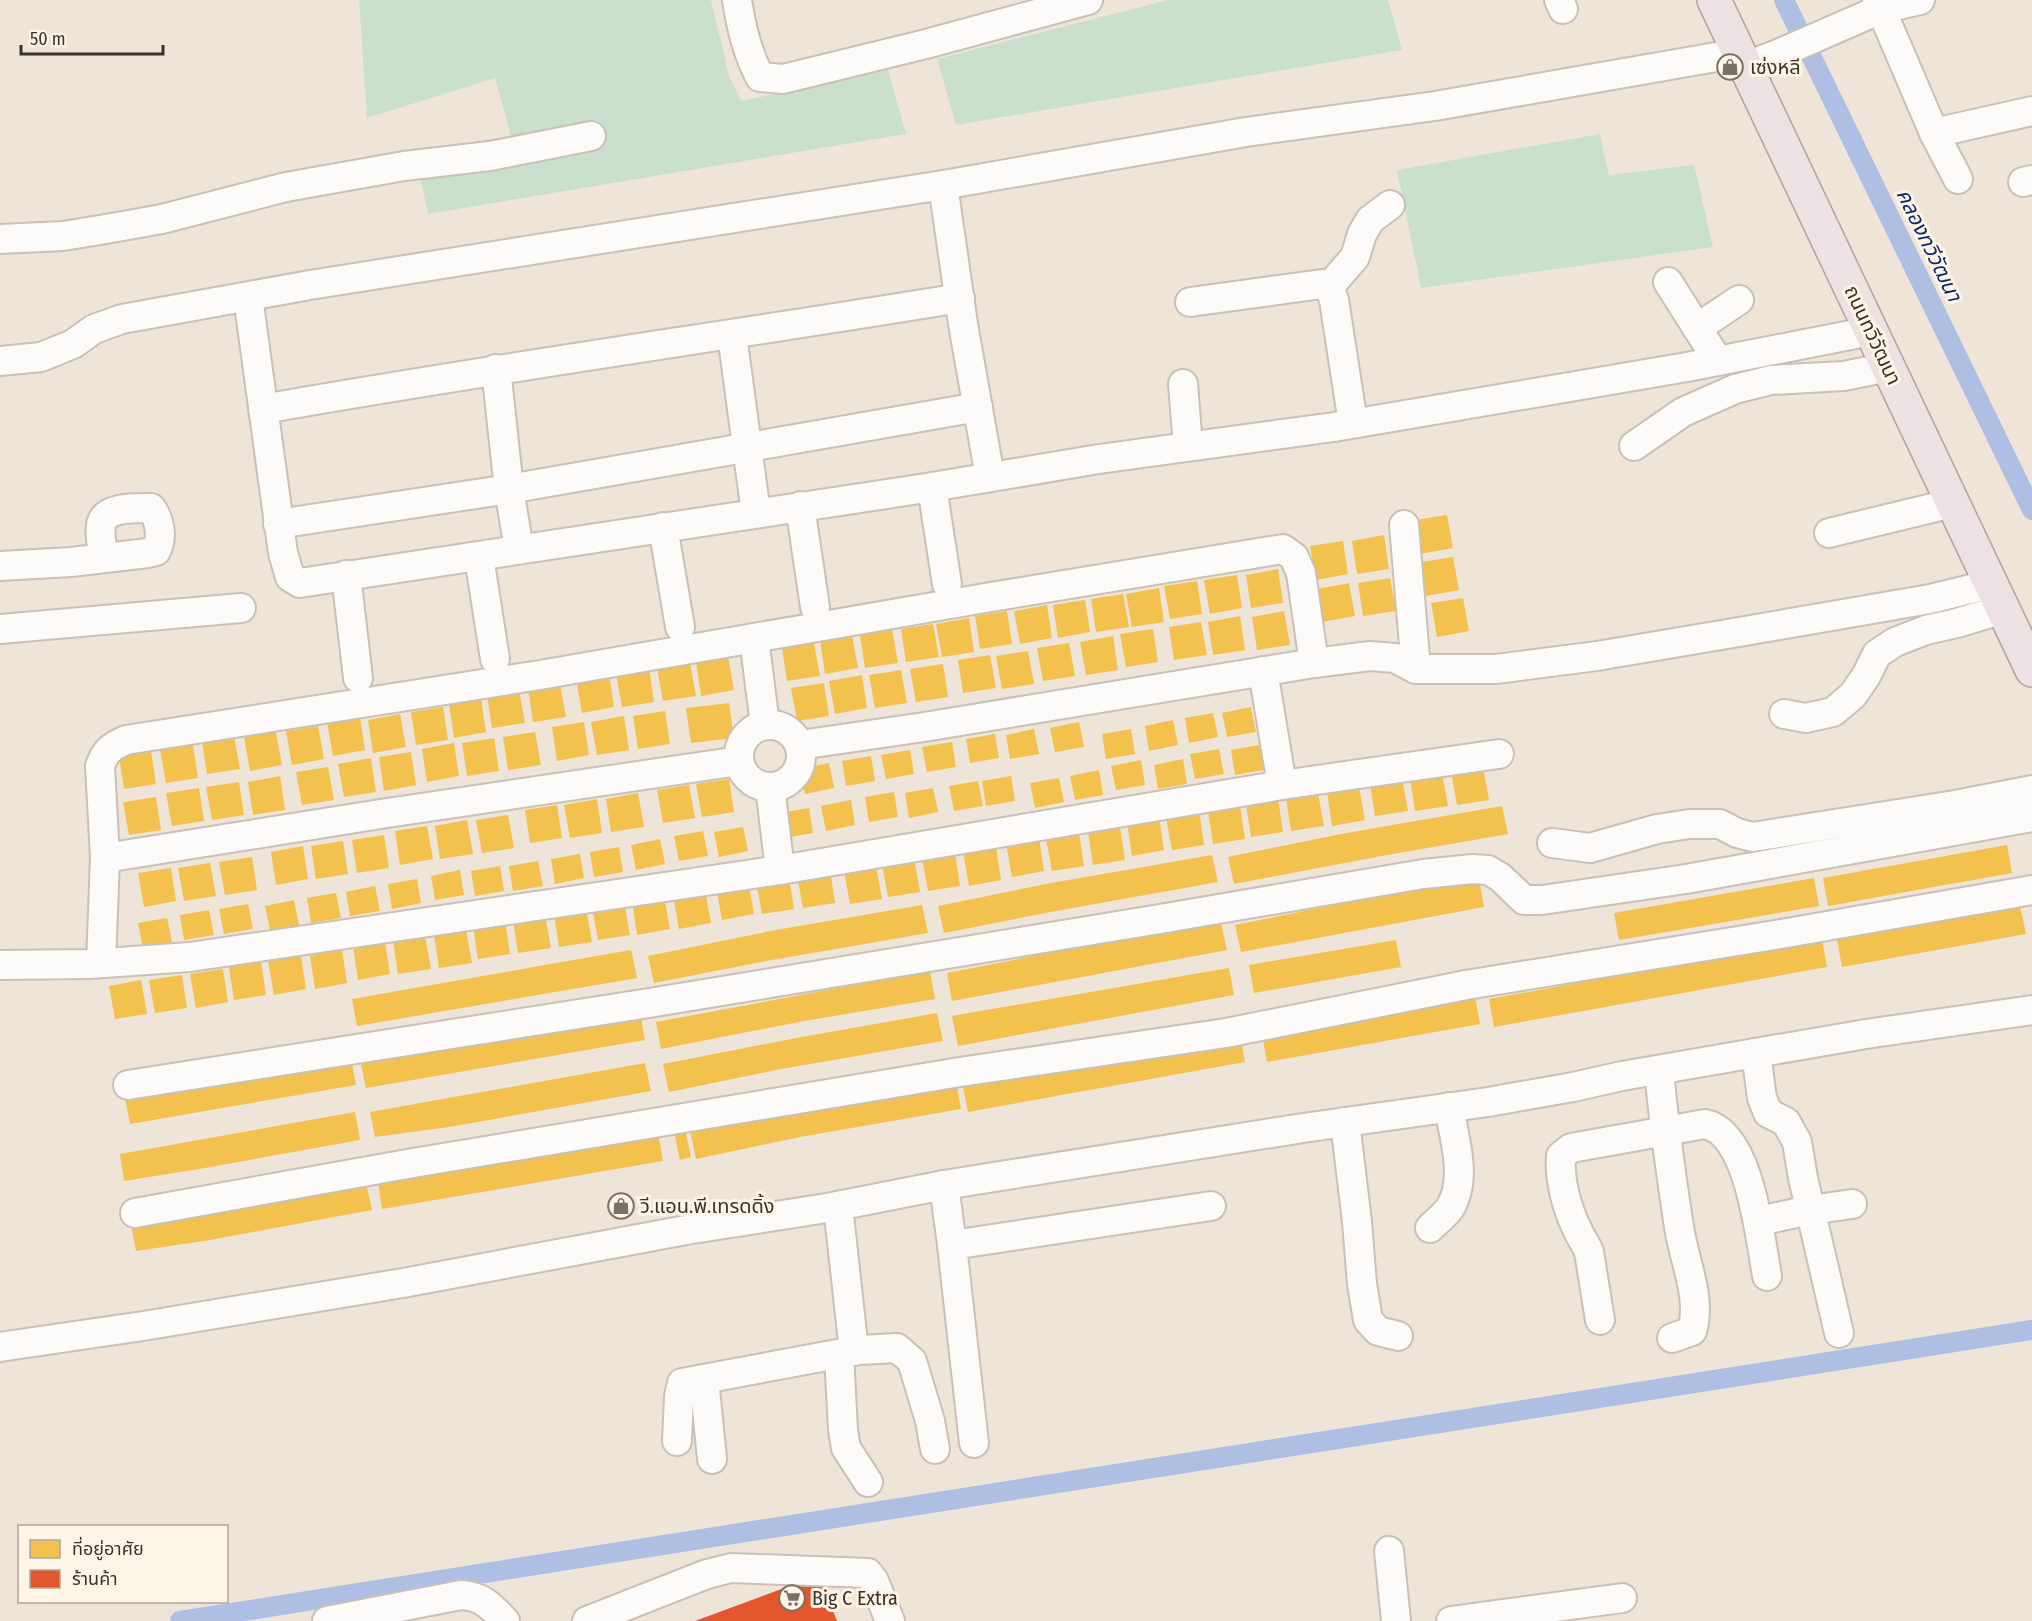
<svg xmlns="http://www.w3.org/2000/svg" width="2032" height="1621" font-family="'Fira Sans Condensed','Noto Sans Thai',sans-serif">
	<rect width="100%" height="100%" fill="#eee5d8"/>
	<g fill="#cbe0cc">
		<polygon points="359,0 711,0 729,76 741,101 888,70 906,134 428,214 420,175 512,140 495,78 367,118"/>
		<polygon points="1168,0 1388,0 1402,50 956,125 937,59"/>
		<polygon points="1600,134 1609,175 1694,165 1713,247 1421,288 1397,170"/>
	</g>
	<g fill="#f2c14e">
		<polygon points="1447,515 1453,548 1420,554 1415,520"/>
		<polygon points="1384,535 1389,569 1357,574 1352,541"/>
		<polygon points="1343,541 1348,574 1316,580 1310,546"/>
		<polygon points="1453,557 1459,590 1426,596 1421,562"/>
		<polygon points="1278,569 1283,603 1251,608 1246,575"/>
		<polygon points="1237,575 1242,608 1210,614 1204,580"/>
		<polygon points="1390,578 1396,611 1363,616 1358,583"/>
		<polygon points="1197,581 1202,614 1170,619 1164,586"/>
		<polygon points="1349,583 1355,616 1322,622 1317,589"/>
		<polygon points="1159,588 1164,622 1132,627 1126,594"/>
		<polygon points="1123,594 1129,627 1096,632 1091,599"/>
		<polygon points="1463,598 1469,631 1437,637 1431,603"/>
		<polygon points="1085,600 1090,632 1058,638 1053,605"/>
		<polygon points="1047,605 1052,638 1020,644 1014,611"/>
		<polygon points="1007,611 1012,644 980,649 975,616"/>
		<polygon points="1284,611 1290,645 1257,650 1252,617"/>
		<polygon points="1240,616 1245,650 1213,655 1208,622"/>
		<polygon points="969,618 974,652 942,657 936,624"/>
		<polygon points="1201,622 1207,655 1174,660 1169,627"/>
		<polygon points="933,624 939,657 906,662 901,629"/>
		<polygon points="892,629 898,663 865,668 860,635"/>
		<polygon points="1153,629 1158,662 1126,667 1120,634"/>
		<polygon points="852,635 858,668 825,674 820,640"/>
		<polygon points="1113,636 1118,670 1086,675 1080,642"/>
		<polygon points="814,643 820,676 787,681 782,648"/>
		<polygon points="1069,643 1075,676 1043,681 1037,648"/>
		<polygon points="1028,651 1034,684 1002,689 996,656"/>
		<polygon points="990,655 996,688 963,693 958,660"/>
		<polygon points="728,657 734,690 701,696 696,662"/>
		<polygon points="690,663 696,696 663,701 657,668"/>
		<polygon points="943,664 948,697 916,702 910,669"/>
		<polygon points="649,668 654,702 622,707 616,674"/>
		<polygon points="901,670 907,703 875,708 869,675"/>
		<polygon points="609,674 614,707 582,713 576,679"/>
		<polygon points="862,675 867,708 835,714 829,681"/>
		<polygon points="824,683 829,716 797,721 791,688"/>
		<polygon points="560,684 566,717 533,722 528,689"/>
		<polygon points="519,690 525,723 492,728 487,695"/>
		<polygon points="481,699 486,732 454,738 449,704"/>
		<polygon points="729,703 734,738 691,743 686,708"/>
		<polygon points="443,707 448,740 416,745 411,712"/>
		<polygon points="1251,707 1256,732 1227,737 1222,713"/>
		<polygon points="665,711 670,744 638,749 633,716"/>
		<polygon points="1213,713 1218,737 1189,743 1185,718"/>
		<polygon points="400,714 406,747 373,753 368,720"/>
		<polygon points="624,716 629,750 597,755 591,722"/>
		<polygon points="360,717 365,750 333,756 327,722"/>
		<polygon points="1173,720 1178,745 1149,751 1145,726"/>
		<polygon points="584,722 589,755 557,761 552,727"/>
		<polygon points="1079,722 1084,747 1055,752 1050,728"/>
		<polygon points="318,726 324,759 292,765 286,731"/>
		<polygon points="1034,729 1039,754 1010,759 1006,735"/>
		<polygon points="1131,729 1135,754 1106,759 1102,734"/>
		<polygon points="276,732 282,765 250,771 244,737"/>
		<polygon points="535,732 541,765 508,770 503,737"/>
		<polygon points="995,734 999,758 970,763 966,739"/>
		<polygon points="234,736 240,769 207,774 202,741"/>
		<polygon points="494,738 499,771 467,776 462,743"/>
		<polygon points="952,742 956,767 927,772 922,747"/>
		<polygon points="454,743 459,776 427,782 422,749"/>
		<polygon points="193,745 198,778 166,783 160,750"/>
		<polygon points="1259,745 1264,770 1235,775 1231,750"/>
		<polygon points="1219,749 1224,774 1195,779 1190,754"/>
		<polygon points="910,750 914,774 886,779 881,755"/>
		<polygon points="151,751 156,784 124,789 119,756"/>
		<polygon points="411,752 416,785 384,791 379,757"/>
		<polygon points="871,756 875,781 846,786 842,761"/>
		<polygon points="371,758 376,792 344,797 338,764"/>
		<polygon points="1183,759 1187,784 1158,789 1154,765"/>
		<polygon points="1141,760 1145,785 1116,790 1111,766"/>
		<polygon points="829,763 834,788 805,794 800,769"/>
		<polygon points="328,767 334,800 302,805 296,772"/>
		<polygon points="1483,767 1489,800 1457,805 1451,772"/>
		<polygon points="1099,770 1103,795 1075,800 1070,776"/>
		<polygon points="1442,773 1448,806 1415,811 1410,778"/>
		<polygon points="280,776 285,810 253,815 248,782"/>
		<polygon points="1011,776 1015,801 986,806 982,781"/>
		<polygon points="1059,778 1064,802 1035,808 1030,783"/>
		<polygon points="1402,778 1408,811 1375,816 1370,784"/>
		<polygon points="729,779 734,812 702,817 696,784"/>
		<polygon points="978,781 983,806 954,811 949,786"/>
		<polygon points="239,782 244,815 212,820 206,787"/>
		<polygon points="689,785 695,818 663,823 657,790"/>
		<polygon points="1359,787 1365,820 1332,826 1327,792"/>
		<polygon points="199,788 204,821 172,826 166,793"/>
		<polygon points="933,788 938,812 909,818 905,793"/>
		<polygon points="894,792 898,817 869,822 865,797"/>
		<polygon points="638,793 644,827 611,832 606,799"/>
		<polygon points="1318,793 1324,826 1291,831 1286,798"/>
		<polygon points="156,797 161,830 129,835 123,802"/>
		<polygon points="1278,798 1283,832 1251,837 1246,804"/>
		<polygon points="597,799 602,833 570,838 564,805"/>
		<polygon points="851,800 855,825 826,831 821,806"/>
		<polygon points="557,805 562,838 530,843 525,810"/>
		<polygon points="1240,806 1245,839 1213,844 1208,811"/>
		<polygon points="1502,806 1508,834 1376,857 1234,884 1228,857 1341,834"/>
		<polygon points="809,808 813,833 784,838 780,813"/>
		<polygon points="1199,811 1204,845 1172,850 1166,817"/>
		<polygon points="508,815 514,848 482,853 476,820"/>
		<polygon points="1159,817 1164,850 1132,856 1127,822"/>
		<polygon points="467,820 473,854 440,859 435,826"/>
		<polygon points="427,826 433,859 400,865 395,831"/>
		<polygon points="743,827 748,851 719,857 714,832"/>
		<polygon points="1120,827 1125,860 1093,865 1088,832"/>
		<polygon points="703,831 708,856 679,861 674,836"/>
		<polygon points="1079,833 1084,866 1052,871 1046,838"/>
		<polygon points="384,835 389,868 357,873 352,840"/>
		<polygon points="1039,838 1044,871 1012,877 1006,843"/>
		<polygon points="660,839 665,864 636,870 631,845"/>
		<polygon points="343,841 348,874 316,879 311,846"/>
		<polygon points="2007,845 2012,873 1828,906 1823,878"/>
		<polygon points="303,846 308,879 276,885 271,852"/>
		<polygon points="619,847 623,872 594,877 590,852"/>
		<polygon points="996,847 1001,880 969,886 963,852"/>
		<polygon points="955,853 960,886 928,891 922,858"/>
		<polygon points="580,854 584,878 555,884 551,859"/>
		<polygon points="1212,855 1218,882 1056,911 944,933 938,906 1051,883"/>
		<polygon points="252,857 257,890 225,895 219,862"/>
		<polygon points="914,858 920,892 888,897 882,864"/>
		<polygon points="538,861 543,886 513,891 509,866"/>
		<polygon points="210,863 216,896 184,901 178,868"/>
		<polygon points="500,866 504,891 475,896 471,871"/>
		<polygon points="876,866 882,899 850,904 844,871"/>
		<polygon points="171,868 176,901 144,907 138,873"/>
		<polygon points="460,870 464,895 435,900 431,876"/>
		<polygon points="830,870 835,903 803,908 797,875"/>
		<polygon points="789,876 794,909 762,914 756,881"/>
		<polygon points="1814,878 1819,906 1619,940 1614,913"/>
		<polygon points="417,879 421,903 392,909 388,884"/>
		<polygon points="1479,879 1484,907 1241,952 1235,925 1363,899"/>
		<polygon points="748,881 754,914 722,920 716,887"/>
		<polygon points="375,886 380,911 350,916 346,892"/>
		<polygon points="705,890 711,923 679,929 673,895"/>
		<polygon points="336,893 341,918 311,923 307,898"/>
		<polygon points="664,896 670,929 637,935 632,901"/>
		<polygon points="294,900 299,925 270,930 265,906"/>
		<polygon points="624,902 630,935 598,940 592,907"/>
		<polygon points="248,904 253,929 224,934 219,909"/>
		<polygon points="922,905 928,933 766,961 654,983 648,956 776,930"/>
		<polygon points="2020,906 2026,934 1842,967 1837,940"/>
		<polygon points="586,909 592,942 559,947 554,914"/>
		<polygon points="209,910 214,935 184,940 180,915"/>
		<polygon points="545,915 551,948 518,953 513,920"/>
		<polygon points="167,918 172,942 143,948 138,923"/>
		<polygon points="505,920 510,954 478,959 473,926"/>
		<polygon points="1221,923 1227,950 952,1001 947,973 1075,948"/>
		<polygon points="466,930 472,963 439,968 434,935"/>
		<polygon points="425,936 431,969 398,974 393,941"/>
		<polygon points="1822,939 1827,967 1494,1027 1489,999"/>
		<polygon points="1396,940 1401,967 1254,993 1249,965"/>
		<polygon points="385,941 390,974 358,980 353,946"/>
		<polygon points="342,950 347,983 315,989 310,956"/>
		<polygon points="631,950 637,978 357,1026 352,999"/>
		<polygon points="301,956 306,989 274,995 268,961"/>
		<polygon points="261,962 266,995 234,1000 229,967"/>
		<polygon points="1229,968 1234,995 958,1046 952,1016"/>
		<polygon points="223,969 228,1002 196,1008 190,974"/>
		<polygon points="930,971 935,999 804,1021 661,1049 656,1022"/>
		<polygon points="182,975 187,1008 155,1013 149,980"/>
		<polygon points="141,980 147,1014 115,1019 109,986"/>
		<polygon points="1475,996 1480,1024 1267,1062 1262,1034"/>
		<polygon points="640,1013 645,1040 366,1088 360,1060"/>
		<polygon points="937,1013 943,1041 781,1069 669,1092 663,1064 791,1039"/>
		<polygon points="1240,1034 1245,1062 968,1112 962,1082"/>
		<polygon points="351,1058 356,1085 130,1124 125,1098"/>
		<polygon points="645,1063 651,1091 449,1127 375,1137 370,1112"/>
		<polygon points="956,1081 961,1109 800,1137 696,1159 690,1131"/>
		<polygon points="355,1112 360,1140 199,1169 124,1181 120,1154"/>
		<polygon points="685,1129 691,1157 680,1160 674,1132"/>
		<polygon points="658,1133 663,1161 382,1209 378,1182"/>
		<polygon points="366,1183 372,1210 210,1240 136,1251 131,1225"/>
	</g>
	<polygon fill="#e4572e" points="819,1575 837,1621 695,1621"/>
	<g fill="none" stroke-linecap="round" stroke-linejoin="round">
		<g stroke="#aebfe3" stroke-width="20">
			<polyline points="1784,0 2032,510"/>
			<polyline points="180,1621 2032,1330"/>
		</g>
		<g stroke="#c9c1b8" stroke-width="32">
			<g id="minor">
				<path d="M737,0C741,27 747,53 760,77L783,79L926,44L1088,0"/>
				<polyline points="1559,0 1563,9"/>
				<polyline points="1877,0 1881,9 1920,0"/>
				<polyline points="1746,66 1778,54 1881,9 1934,133 1958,179"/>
				<polyline points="1934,133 2032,111"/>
				<polyline points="2023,182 2032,180"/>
				<polyline points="943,185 963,324 990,477"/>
				<polyline points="0,239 63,236 106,229 162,219 286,187 404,166 490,156 591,136"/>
				<polyline points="1668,282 1718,361"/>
				<polyline points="1329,287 1355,257 1362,234 1370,220 1390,205"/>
				<polyline points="248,297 283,553 290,577 300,583 926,488 1099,459 1334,427 1687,367 1871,331"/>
				<polyline points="1190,302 1322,284 1329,287 1334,300 1353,423"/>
				<polyline points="1697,328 1739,300"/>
				<polyline points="732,335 756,513"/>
				<polyline points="0,361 41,357 73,344 94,329 122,319 310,285 943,185 1246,132 1435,106 1739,53"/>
				<polyline points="496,369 509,489 519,549"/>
				<polyline points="1183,384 1188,446"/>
				<path d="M263,409C494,368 728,336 960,298"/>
				<polyline points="1634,446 1683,412 1735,389 1771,380 1844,376 1888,367"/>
				<polyline points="932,487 947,584"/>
				<polyline points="800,506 815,607"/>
				<polyline points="278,524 509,489 978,407"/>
				<polyline points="1404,525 1416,669"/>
				<polyline points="663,527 680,627"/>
				<polyline points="1829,533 1953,503"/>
				<polyline points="479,557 495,659"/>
				<path d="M0,566L71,562L148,553L156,551C163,537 160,520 151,508C137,508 104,506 101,525C99,535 103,548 103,558"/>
				<polyline points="346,575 358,678"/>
				<polyline points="0,629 241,608"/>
				<polyline points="754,638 765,725"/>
				<polyline points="1263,671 1282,785"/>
				<polyline points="1784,714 1806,718 1833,712 1853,695 1866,676 1877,654 1895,642 1926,630 1957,623 2003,609"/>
				<circle cx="770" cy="756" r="31"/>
				<polyline points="800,745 924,727 1314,663 1370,656 1395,658 1416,669 1496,669 1597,656 1739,632 1930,599 1991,584"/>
				<polyline points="770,787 780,870"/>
				<polyline points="1552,843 1590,848 1657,829 1689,824 1720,824 1737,833 1753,837 1955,805 2032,790"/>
				<polyline points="105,858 387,813 739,761"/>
				<path d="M101,963L105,858L100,766C105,751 112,746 126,740L540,675L985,598L1283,549L1294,557L1301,573L1314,663"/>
				<polyline points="0,965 90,964 190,957 780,870 1282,785 1499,754"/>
				<polyline points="1756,1053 1762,1098 1768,1113 1786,1122 1797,1142 1803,1178 1839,1333"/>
				<path d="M1659,1071C1664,1123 1671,1175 1679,1227C1684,1261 1702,1298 1692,1331L1672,1338"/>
				<polyline points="128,1085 649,1003 1160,919 1423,874 1473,869 1488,870 1500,877 1524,900 1542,900 1686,879 2032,817"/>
				<polyline points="1345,1122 1357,1222 1362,1284 1368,1320 1378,1331 1398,1336"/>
				<polyline points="944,1185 952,1245 1211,1206"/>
				<polyline points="838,1206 854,1351"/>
				<polyline points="135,1213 413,1163 960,1072 1226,1033 1466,985 1781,934 2032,890"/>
				<polyline points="1773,1218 1810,1210 1852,1204"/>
				<path d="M1430,1228C1436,1222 1445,1215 1450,1208C1468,1178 1454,1139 1449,1107"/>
				<polyline points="952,1245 974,1443"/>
				<path d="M1600,1320L1589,1252C1586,1244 1581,1238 1578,1231C1567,1209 1559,1180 1561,1156L1571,1148L1705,1124C1750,1133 1760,1238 1767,1276"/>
				<polyline points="0,1347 143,1326 403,1283 686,1230 827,1208 944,1185 1303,1128 1488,1102 1573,1087 1622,1076 1866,1034 2032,1010"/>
				<polyline points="839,1354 843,1430 846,1448 868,1482"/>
				<polyline points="704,1379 712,1459"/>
				<polyline points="677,1441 679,1396 682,1383 859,1350 897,1348 912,1361 930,1421 935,1449"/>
				<polyline points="1389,1551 1396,1621"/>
				<path d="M327,1621L461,1595C482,1596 491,1606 505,1621"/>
				<polyline points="587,1621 707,1574 731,1568 868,1573 874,1581 890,1621"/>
				<polyline points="1451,1621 1622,1598"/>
			</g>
		</g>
		<g stroke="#b4a19f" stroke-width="36">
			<polyline id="major" points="1714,0 2032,670"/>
		</g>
		<use href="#minor" stroke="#fcfbf9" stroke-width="28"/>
		<use href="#major" stroke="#ece2e3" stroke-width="33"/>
	</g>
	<defs>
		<g id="shop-ring" transform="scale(1.35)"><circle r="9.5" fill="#fef4e7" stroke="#787167" stroke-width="1.5"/><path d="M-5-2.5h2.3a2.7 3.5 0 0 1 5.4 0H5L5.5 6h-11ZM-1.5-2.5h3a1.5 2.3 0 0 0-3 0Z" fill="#787167"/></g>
		<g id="supermarket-ring" transform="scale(1.35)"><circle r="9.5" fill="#fef4e7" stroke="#787167" stroke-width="1.5"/><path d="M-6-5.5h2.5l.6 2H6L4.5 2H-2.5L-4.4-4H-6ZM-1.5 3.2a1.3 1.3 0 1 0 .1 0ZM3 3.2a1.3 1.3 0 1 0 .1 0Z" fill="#787167"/></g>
	</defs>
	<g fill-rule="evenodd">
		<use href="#shop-ring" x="1730" y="67"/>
		<use href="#shop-ring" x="621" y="1206"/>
		<use href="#supermarket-ring" x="792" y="1598"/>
	</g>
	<g text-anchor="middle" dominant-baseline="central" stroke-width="6" stroke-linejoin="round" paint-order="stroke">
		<g font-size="20" fill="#39332a" stroke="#fef4e7" text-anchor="start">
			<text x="1750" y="67">เซ่งหลี</text>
			<text x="640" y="1206">วี.แอน.พี.เทรดดิ้ง</text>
			<text x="812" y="1598">Big C Extra</text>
		</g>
		<g font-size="20" fill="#39332a" stroke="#fef4e7">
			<text transform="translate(1873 335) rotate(65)">ถนนทวีวัฒนา</text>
		</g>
		<g font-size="21" font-style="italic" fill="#0a2768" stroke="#fef4e7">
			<text transform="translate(1929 245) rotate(64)">คลองทวีวัฒนา</text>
		</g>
	</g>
	<rect x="18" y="1525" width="210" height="78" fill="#fef4e7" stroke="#afa79b" stroke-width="1.5"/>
	<rect x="30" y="1540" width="30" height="18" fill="#f2c14e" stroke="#afa79b" stroke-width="1.5"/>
	<text x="72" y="1555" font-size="18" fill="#39332a">ที่อยู่อาศัย</text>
	<rect x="30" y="1570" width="30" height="18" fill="#e4572e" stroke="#afa79b" stroke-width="1.5"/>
	<text x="72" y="1585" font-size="18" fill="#39332a">ร้านค้า</text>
	<path d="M21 45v9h142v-9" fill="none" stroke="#39332a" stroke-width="3"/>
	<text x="30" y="45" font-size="18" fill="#39332a" stroke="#fef4e7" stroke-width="4.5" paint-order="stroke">50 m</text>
</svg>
